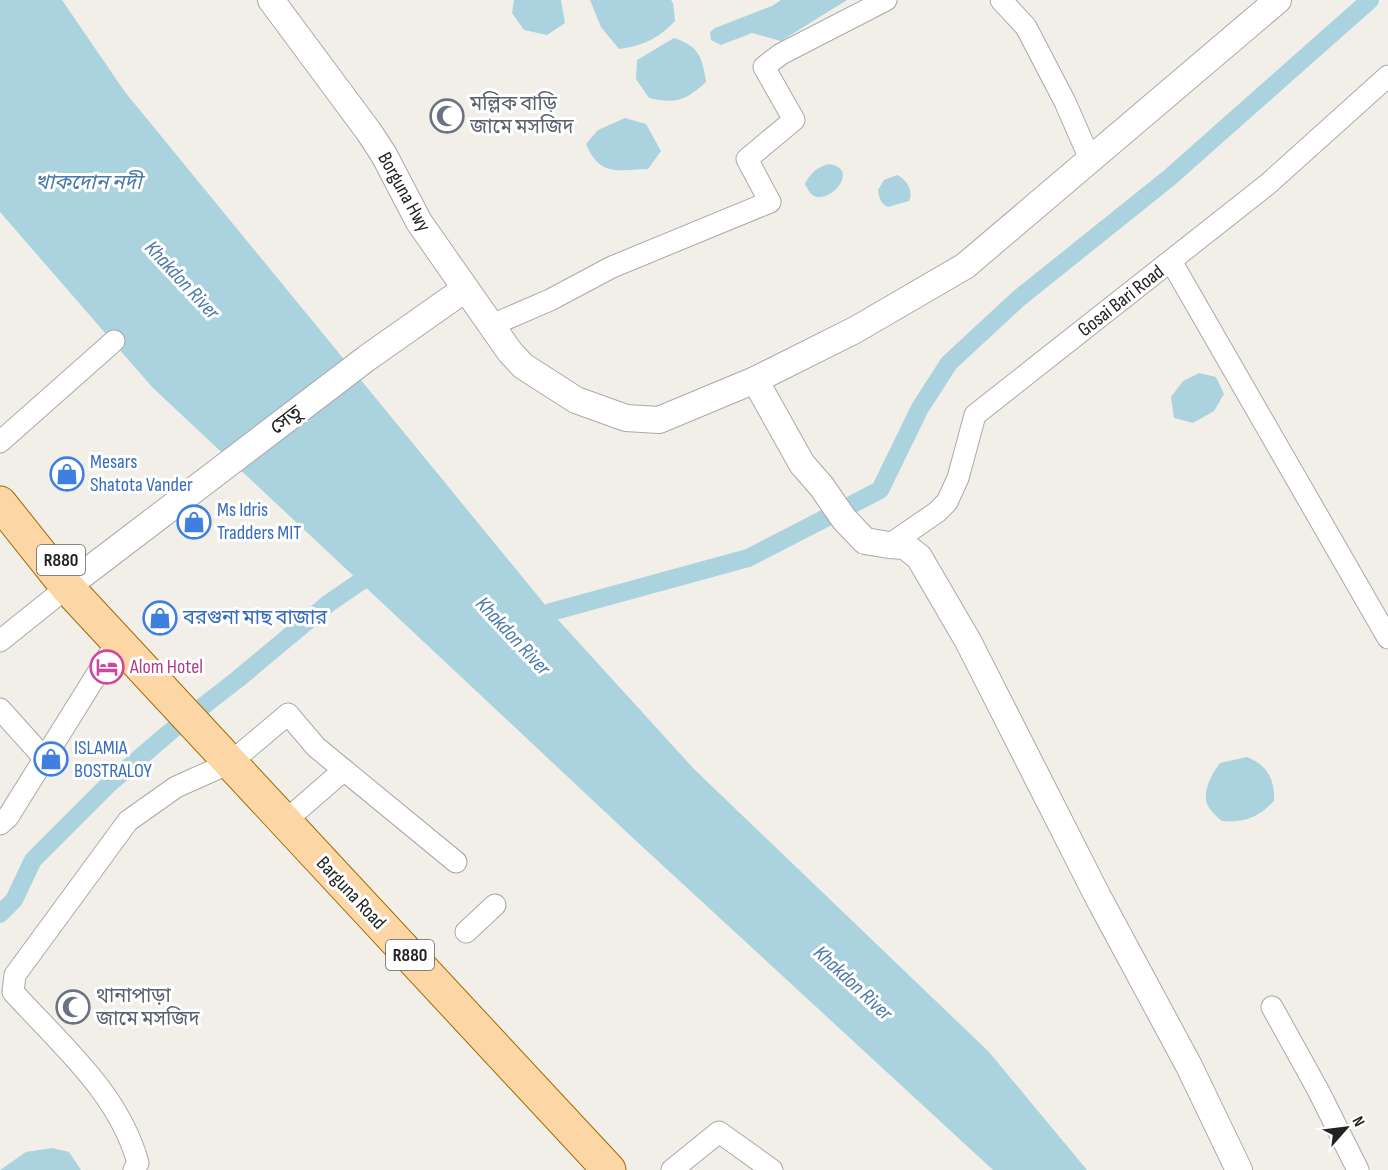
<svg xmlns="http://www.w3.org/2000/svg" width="1388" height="1170" font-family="'Sofia Sans Condensed','Noto Sans Bengali',sans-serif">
	<rect width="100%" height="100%" fill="#f2efe9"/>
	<g fill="#aad3df">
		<polygon points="0,0 62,0 125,92 551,612 694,769 989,1052 1087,1170 993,1170 634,839 152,387 0,212"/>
		<polygon points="514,0 561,0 565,23 547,35 524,30 512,13"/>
		<path d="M590,0H671L673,3L675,21C657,39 645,45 619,49L601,27Z"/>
		<polygon points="781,0 847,0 781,41 752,33 721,45 711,40 710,32 715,28 772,6"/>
		<path d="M674,38C699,46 702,57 706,82C685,101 676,104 649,98L636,79L637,60Z"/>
		<path d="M625,118L646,124L661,151L648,169C617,170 600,177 586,144L598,130Z"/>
		<path d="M829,164C861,169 830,204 814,196C810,194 807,188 805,184C810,173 817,167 829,164Z"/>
		<path d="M897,175C906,179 914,191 909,201L888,207C880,203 879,198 878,190L884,180Z"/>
		<polygon points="1199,373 1216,377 1224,394 1214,411 1193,423 1174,418 1171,397 1183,381"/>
		<path d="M1247,757C1267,765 1275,779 1274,801C1258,818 1244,823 1222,821C1217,817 1211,811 1208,806C1201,792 1212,774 1220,763Z"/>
		<polygon points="52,1148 69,1152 81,1170 0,1170 26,1152"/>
	</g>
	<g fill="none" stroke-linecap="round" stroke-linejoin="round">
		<g stroke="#aad3df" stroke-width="18">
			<polyline points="551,612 748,558 880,490 920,408 949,363 1018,299 1169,178 1370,0"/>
			<polyline points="0,914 14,900 33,860 109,784 171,731 238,679 329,603 379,569"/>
		</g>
		<g stroke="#a9a9a9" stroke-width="23">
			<g id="minor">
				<polyline points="1001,0 1026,27 1065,102 1090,159"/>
				<polyline points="1171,261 1388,638"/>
				<polyline points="492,325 550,300 612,267 770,202 747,159 794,120 764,67 781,54 886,0"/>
				<polyline points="0,442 114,341"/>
				<polyline points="889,545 937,512 947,502 958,478 975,415 1268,184 1388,76"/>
				<polyline points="0,641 76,580"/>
				<polyline points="0,709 45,759"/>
				<polyline points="284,822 344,770 456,862"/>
				<polyline points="0,824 8,817 117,642"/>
				<polyline points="466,932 495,905"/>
				<polyline points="1272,1007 1318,1090 1358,1170"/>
				<path d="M134,1170L138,1163C119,1093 60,1044 13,992L15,975L128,821L176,787L230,763L288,714L316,747L344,770"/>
				<polyline points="672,1170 719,1132 772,1170"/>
			</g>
		</g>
		<g stroke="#a9a9a9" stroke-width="28">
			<g id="tertiary">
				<polyline points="271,0 369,132 384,155 419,222 510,352 523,366 576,400 626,418 659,420 755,380 855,330 965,266 1278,0"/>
				<polyline points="755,380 802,464 822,487 844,519 865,541 889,545 905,546 919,557 968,641 1098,897 1189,1066 1239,1170"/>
				<polyline points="77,579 367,358 465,289"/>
			</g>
		</g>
		<g stroke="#a06b00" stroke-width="35">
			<polyline id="primary" points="0,503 67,587 609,1170"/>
		</g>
		<use href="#minor" stroke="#fff" stroke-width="21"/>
		<use href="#tertiary" stroke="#fff" stroke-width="26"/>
		<use href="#primary" stroke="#fcd6a4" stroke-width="33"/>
	</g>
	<defs>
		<g id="mosque-ring" transform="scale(1.725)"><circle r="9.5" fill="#fff" stroke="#6b7280" stroke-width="1.5"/><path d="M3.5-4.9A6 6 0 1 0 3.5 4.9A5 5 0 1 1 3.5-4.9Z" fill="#6b7280"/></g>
		<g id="shop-ring" transform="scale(1.725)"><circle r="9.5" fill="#fff" stroke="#3f7fe0" stroke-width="1.5"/><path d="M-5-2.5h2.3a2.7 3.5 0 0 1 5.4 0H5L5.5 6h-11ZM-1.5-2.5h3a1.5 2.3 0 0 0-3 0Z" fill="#3f7fe0"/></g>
		<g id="hotel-ring" transform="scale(1.725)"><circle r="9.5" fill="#fff" stroke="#d1479c" stroke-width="1.5"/><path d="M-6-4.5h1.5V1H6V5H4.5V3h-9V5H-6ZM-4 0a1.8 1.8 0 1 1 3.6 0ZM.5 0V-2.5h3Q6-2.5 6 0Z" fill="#d1479c"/></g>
	</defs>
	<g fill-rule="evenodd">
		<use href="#mosque-ring" x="447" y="116"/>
		<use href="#shop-ring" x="67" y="474"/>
		<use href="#shop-ring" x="194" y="522"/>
		<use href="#shop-ring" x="160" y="618"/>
		<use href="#hotel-ring" x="107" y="667"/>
		<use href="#shop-ring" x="51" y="759"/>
		<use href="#mosque-ring" x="73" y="1007"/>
	</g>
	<g text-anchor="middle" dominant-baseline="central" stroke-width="6" stroke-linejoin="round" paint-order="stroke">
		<g fill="#fff" stroke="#646464" stroke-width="1.5">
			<rect x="37" y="545" width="48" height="30" rx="4.5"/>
			<rect x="386" y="940" width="48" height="30" rx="4.5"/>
		</g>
		<g font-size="18" font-weight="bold" fill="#222">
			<text x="61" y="560">R880</text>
			<text x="410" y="955">R880</text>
		</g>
		<g font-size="20" fill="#5b616d" stroke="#fff" text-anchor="start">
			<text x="470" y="104">মল্লিক বাড়ি<tspan x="470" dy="23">জামে মসজিদ</tspan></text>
			<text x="96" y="996">থানাপাড়া<tspan x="96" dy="23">জামে মসজিদ</tspan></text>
		</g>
		<g font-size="20" fill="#222" stroke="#fff">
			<text transform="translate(404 192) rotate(61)">Borguna Hwy</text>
			<text transform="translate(1121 301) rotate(-38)">Gosai Bari Road</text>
			<text transform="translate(286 420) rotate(-37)">সেতু</text>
			<text transform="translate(351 893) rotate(47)">Barguna Road</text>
		</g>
		<g font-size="20" fill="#366cbe" stroke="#fff" text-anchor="start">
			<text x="90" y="462">Mesars<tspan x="90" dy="23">Shatota Vander</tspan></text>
			<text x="217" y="510">Ms Idris<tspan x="217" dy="23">Tradders MIT</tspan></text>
			<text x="183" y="618">বরগুনা মাছ বাজার</text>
			<text x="74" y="748">ISLAMIA<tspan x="74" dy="23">BOSTRALOY</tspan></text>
		</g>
		<g font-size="20" fill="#b23c85" stroke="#fff" text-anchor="start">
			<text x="130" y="667">Alom Hotel</text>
		</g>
		<g font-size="21" font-style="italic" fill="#4a7aab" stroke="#fff">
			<text x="88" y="182">খাকদোন নদী</text>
			<text transform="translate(182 280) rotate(47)">Khakdon River</text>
			<text transform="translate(513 636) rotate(47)">Khakdon River</text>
			<text transform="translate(853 983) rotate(43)">Khakdon River</text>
		</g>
	</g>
	<g transform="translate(1346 1128) rotate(62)" stroke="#ffffff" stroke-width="4.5" paint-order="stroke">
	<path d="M0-4.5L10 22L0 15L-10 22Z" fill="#222222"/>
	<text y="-9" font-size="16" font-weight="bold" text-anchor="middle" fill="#222222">N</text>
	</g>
</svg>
